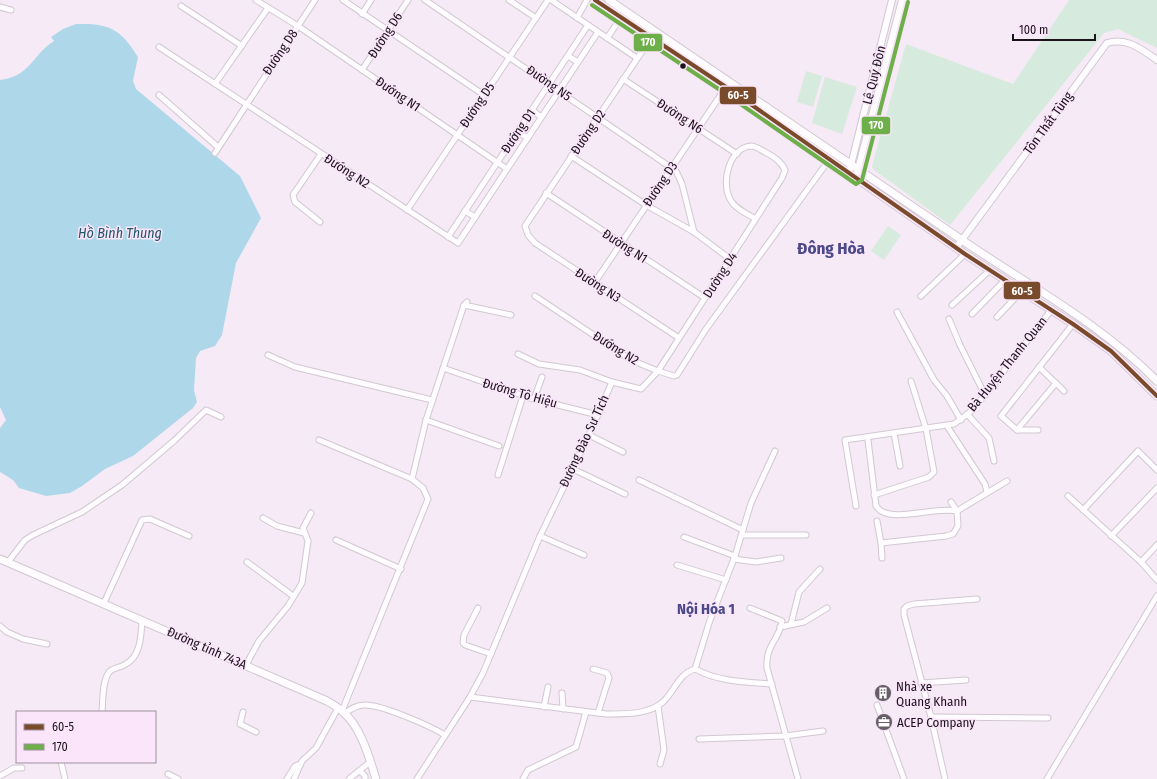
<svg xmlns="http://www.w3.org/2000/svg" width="1157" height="779" font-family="'Fira Sans Condensed',sans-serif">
	<rect width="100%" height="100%" fill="#f5eaf5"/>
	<g fill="#d7eade">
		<polygon points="1069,0 1157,0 1157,48 1118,29 1104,33 950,225 874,170 872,167 874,159 906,44 1013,84"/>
		<polygon points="806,71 822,76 813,107 797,102"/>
		<polygon points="825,77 857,87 842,134 812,123"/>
		<polygon points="888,226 901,235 884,260 871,251"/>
	</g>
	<path fill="#aed8ea" d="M76,24C109,23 121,29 138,57L133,81L136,89L240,176L261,218L236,263L222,335L215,346L200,351L196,358L194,390L197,402L193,408L133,456L105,469L82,486L70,493L46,496L19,488L13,480L0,472V428L6,420L0,407V80C31,76 31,56 54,41L51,37L63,29Z"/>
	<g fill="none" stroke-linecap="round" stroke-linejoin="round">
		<g stroke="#d1c9d1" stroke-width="7">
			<g id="minor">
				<polyline points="256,0 298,26 507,169"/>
				<polyline points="343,0 484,95"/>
				<polyline points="425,0 676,171 682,184 694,232 730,259"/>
				<polyline points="509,0 536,18"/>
				<polyline points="551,0 637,58"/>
				<polyline points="181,6 242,46"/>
				<polyline points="0,7 11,10"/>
				<polyline points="362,14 371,0"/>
				<polyline points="577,18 587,0"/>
				<polyline points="607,38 621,18"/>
				<polyline points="651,38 525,226 528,235 535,243 679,338"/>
				<polyline points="159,47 458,243 598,32"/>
				<polyline points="568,56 578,62"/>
				<polyline points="362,70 408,0"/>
				<polyline points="623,79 737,154"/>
				<polyline points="215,84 268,8"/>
				<polyline points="159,95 218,147"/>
				<polyline points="532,110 541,117"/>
				<polyline points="517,132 528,138"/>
				<polyline points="215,153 315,0"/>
				<polyline points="571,156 646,205 694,232"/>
				<polyline points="546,193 705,298"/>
				<polyline points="407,210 548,0"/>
				<polyline points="465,211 475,217"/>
				<polyline points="320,222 295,202 293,195 321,154"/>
				<polyline points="448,237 588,25"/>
				<polyline points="595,282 726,87"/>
				<path d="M535,296L631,360L658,371L782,178L785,170C781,161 774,157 765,152C761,150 756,146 751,146C729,148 721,182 730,199C734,208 747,214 756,219"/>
				<polyline points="921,296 965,254"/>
				<polyline points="464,305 511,315"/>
				<polyline points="952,305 989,271"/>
				<polyline points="897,312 934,380 947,396 961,420"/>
				<polyline points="972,314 1005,280"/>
				<polyline points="997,317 1022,291"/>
				<polyline points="949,319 960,345 985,395"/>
				<polyline points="518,354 539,364 580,370 612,382"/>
				<polyline points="268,355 295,367 432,400"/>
				<polyline points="1039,367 1064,391"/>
				<polyline points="443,368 530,398 598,415"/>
				<polyline points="534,399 542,377"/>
				<polyline points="967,414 989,438 994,461"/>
				<polyline points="426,420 499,446"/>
				<polyline points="947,426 985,484 987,492"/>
				<polyline points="1017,430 1056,383"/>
				<polyline points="1038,430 1017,430 1001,416 1073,324"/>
				<polyline points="894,433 900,466"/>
				<polyline points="589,435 623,452"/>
				<polyline points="319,440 412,479 423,488 428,499 342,711"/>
				<path d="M868,440L876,506C878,508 880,511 883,512C899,520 936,507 957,511"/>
				<polyline points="573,469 625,494"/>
				<polyline points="498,475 523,396"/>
				<polyline points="412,479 426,420 464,305 467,302"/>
				<polyline points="639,480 743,530"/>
				<polyline points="874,495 929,477 934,472 926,429 911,381"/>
				<polyline points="1068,496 1141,562 1157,580"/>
				<polyline points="856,506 845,440 954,424 969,413 985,395 1052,309"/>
				<polyline points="1083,510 1138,451 1157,470"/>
				<polyline points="957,511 1007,481"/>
				<polyline points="263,518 277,526 304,533"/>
				<polyline points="877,521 881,543 946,536 953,534 958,526 957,511 951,502"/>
				<polyline points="742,535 806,535"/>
				<polyline points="540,536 584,555"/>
				<polyline points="1111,536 1157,488"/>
				<polyline points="684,537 735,556"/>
				<polyline points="336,540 401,569"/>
				<polyline points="881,543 882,558"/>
				<polyline points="734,559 756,562 781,558"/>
				<polyline points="8,562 25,540 33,535 82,512 122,485 175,440 206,410 221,417"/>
				<polyline points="247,562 293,596"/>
				<polyline points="1141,562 1157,545"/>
				<polyline points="677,565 726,580"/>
				<polyline points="104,603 142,520 150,519 189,536"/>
				<polyline points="478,608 464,635 463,643 465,645 491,654"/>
				<path d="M750,608L782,621C780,639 765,645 767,668L798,779"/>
				<polyline points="791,624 799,592 820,569"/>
				<polyline points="0,626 7,632 23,639 47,644"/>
				<polyline points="780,627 804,622 827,608"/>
				<polyline points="246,665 259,641 288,606 302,583 308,541 303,528 311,513"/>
				<polyline points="593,669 607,673 609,678 598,713"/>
				<polyline points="921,683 966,680"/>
				<path d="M772,684C746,682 719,682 695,669L710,620L735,556L751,503L775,451"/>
				<polyline points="562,693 563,709"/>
				<path d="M470,697L606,714C625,714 648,715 663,702C675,691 678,674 695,669"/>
				<polyline points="877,705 904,779"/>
				<polyline points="658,706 664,750 660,764"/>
				<polyline points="544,707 548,687"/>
				<path d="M102,712C103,701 102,682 109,672C114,667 120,668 126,664C141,656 141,635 142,620"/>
				<polyline points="243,712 240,724 256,732"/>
				<path d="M345,713C351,709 357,705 364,705C381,704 430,726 445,735"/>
				<polyline points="931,717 1048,718"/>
				<polyline points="699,739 785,736 823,731"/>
				<polyline points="61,762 65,779"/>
				<polyline points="360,771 365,776 365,779"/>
				<polyline points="168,774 178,779"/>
				<polyline points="0,776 14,768 22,768"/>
				<polyline points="287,779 295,766 300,764"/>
				<polyline points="294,779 302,761 316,748 338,708"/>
				<polyline points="349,779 370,762"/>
				<polyline points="417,779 470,697 483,673 540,536 589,435 612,382 641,389 658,371 674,376 677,375 706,329 829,160"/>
				<polyline points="523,779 528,770 576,747 586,712"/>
				<polyline points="945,779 931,717 904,615 904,609 907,606 914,604 977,599"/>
				<polyline points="1047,779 1157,596"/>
			</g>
		</g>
		<g stroke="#d1c9d1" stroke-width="8">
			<g id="tertiary">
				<polyline points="849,173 892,0"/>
				<polyline points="857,173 902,0"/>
				<path d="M956,248L1107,43C1127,37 1141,49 1157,60"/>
			</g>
		</g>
		<g stroke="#d1c9d1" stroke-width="9">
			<g id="secondary">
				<polyline points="595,0 726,87 965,254 1073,324 1111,351 1157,396"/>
				<path d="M609,0C727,79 844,161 962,240C1028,285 1100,323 1157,381"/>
				<path d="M0,559L327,701C332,704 338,707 343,712C361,727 369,757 376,779"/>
			</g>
		</g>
		<use href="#minor" stroke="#fefcfe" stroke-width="5"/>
		<use href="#tertiary" stroke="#fefcfe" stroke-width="6"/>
		<use href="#secondary" stroke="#fefcfe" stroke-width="7"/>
		<g stroke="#fae5fa" stroke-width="7">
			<polyline id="bus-1" points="595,0 726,87 965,254 1073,324 1111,351 1157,396"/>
		</g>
		<g stroke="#fae5fa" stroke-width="7">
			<polyline id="bus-2" points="592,5 723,92 856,184 862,180 908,2"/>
		</g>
		<use href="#bus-1" stroke="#7a4b2a" stroke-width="4"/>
		<use href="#bus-2" stroke="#6daf48" stroke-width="4"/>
	</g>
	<defs>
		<g id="building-disc" transform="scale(0.9)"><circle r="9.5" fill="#675e67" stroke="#fae5fa"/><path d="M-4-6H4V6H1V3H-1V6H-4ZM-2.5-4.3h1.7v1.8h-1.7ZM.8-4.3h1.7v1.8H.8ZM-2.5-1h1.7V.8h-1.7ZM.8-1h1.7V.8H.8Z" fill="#fff"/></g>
		<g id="office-disc" transform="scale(0.9)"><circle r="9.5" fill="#675e67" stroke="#fae5fa"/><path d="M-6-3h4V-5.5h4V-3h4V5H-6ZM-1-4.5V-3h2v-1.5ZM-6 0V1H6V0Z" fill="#fff"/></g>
	</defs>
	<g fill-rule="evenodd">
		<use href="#building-disc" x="883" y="693"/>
		<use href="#office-disc" x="884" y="722"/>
	</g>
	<circle fill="#1a131a" stroke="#fae5fa" stroke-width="1.5" cx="683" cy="66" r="3.5"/>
	<g text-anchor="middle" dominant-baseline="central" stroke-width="3" stroke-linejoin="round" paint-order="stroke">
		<g font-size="13" fill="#1a131a" stroke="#fae5fa">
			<text transform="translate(385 35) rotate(-57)">Đường D6</text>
			<text transform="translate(280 52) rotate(-56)">Đường D8</text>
			<text transform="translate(874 75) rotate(-76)">Lê Quý Đôn</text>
			<text transform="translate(549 83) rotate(35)">Đường N5</text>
			<text transform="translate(398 94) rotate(34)">Đướng N1</text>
			<text transform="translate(477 105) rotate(-56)">Đướng D5</text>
			<text transform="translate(680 116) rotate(33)">Đường N6</text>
			<text transform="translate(1048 123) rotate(-54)">Tôn Thất Tùng</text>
			<text transform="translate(518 131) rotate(-56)">Đướng D1</text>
			<text transform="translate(588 132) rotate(-56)">Đường D2</text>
			<text transform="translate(347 171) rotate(33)">Đướng N2</text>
			<text transform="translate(660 184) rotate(-56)">Đường D3</text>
			<text transform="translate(625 246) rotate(33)">Đường N1</text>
			<text transform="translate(720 275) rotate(-57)">Dường D4</text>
			<text transform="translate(598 285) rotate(33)">Đường N3</text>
			<text transform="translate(616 348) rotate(32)">Đướng N2</text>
			<text transform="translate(1007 364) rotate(-51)">Bà Huyện Thanh Quan</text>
			<text transform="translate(520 393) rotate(16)">Đường Tô Hiệu</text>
			<text transform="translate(584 441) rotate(-65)">Đường Đào Sư Tích</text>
			<text transform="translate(207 648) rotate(24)">Đường tỉnh 743A</text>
		</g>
		<g font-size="13" fill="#1a131a" stroke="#fae5fa" text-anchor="start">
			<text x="896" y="686">Nhà xe<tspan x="896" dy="15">Quang Khanh</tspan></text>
			<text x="897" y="722">ACEP Company</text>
		</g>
		<g font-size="14" font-style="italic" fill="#205665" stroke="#fae5fa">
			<text x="120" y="233">Hồ Bình Thung</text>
		</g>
		<g font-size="15" font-weight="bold" fill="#4a4a88" stroke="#fae5fa">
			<text x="706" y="609">Nội Hóa 1</text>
		</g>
		<g font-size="17" font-weight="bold" fill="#4a4a88" stroke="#fae5fa">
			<text x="831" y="248">Đông Hòa</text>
		</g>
	</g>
	<g stroke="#fae5fa" stroke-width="1.5">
		<rect x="633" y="33" width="30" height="19" rx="4" fill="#6daf48"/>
		<rect x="719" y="86" width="38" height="19" rx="4" fill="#7a4b2a"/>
		<rect x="861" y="116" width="30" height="19" rx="4" fill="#6daf48"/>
		<rect x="1003" y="281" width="38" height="19" rx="4" fill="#7a4b2a"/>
	</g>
	<g font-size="11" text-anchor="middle" font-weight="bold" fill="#fff">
		<text x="648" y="46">170</text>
		<text x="738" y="99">60-5</text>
		<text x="876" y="129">170</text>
		<text x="1022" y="295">60-5</text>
	</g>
	<rect x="16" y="711" width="140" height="52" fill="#fae5fa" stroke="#a091a0"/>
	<rect x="24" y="724" width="20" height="6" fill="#7a4b2a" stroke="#a091a0"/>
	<text x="52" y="731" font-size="12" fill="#1a131a">60-5</text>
	<rect x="24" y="744" width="20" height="6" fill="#6daf48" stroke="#a091a0"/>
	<text x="52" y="751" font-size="12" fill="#1a131a">170</text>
	<path d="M1013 34v6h82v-6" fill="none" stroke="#1a131a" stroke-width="2"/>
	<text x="1019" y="34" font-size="12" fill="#1a131a" stroke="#fae5fa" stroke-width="3" paint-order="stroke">100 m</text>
</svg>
